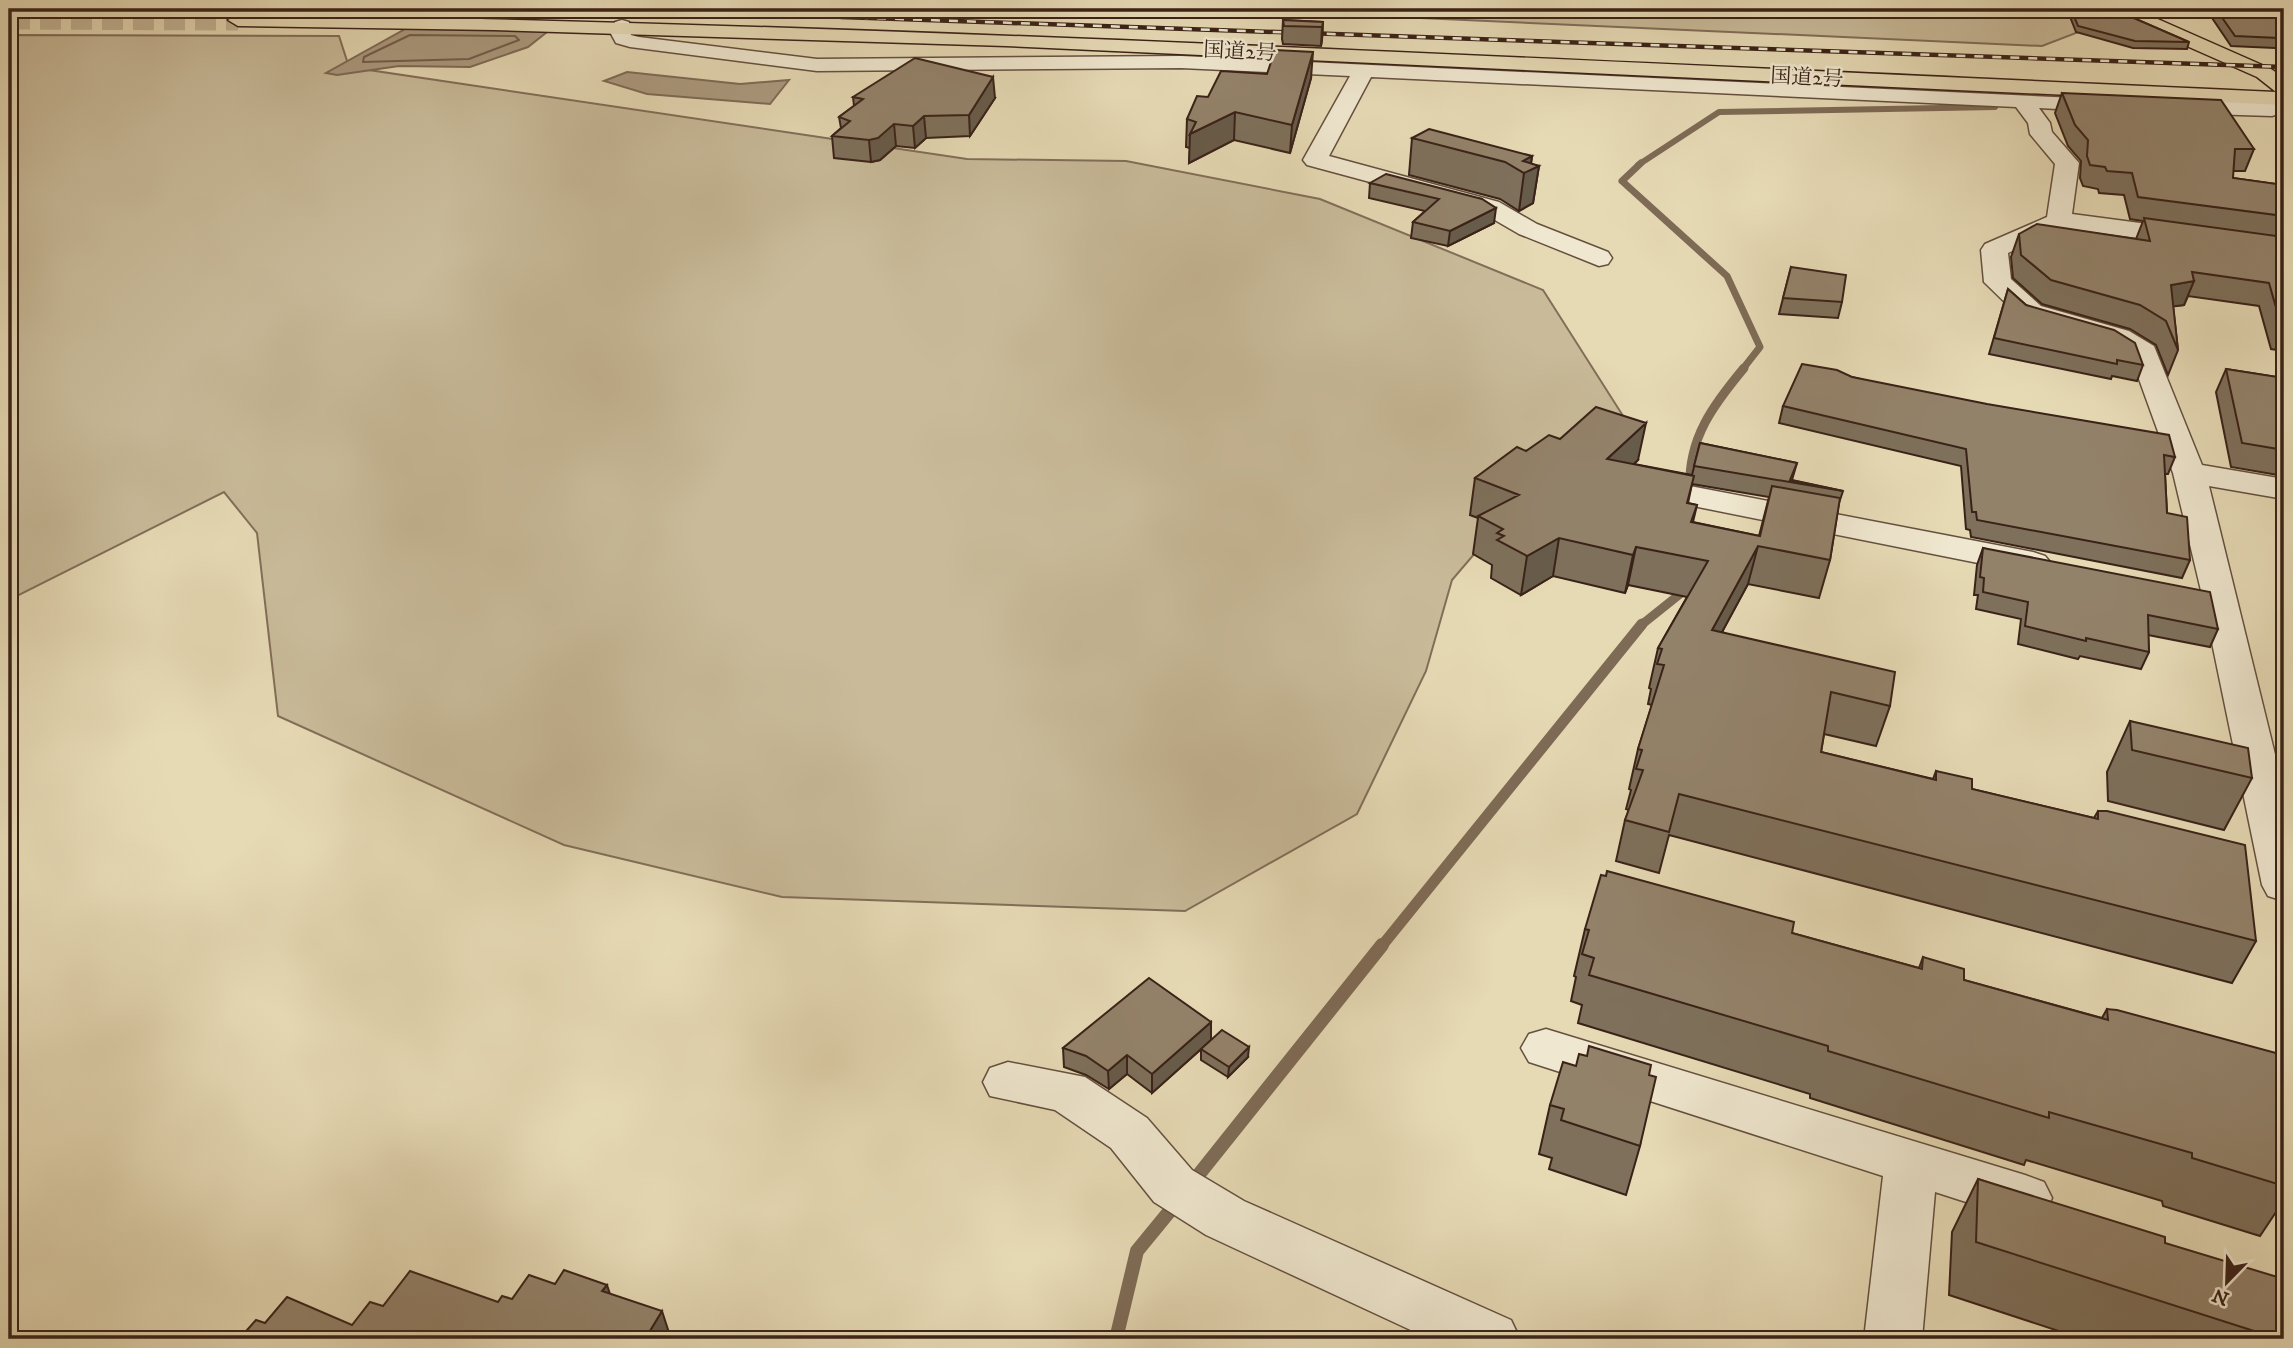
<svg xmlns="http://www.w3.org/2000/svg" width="2293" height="1348" font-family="'IM FELL DW Pica','Noto Serif JP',serif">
	<rect width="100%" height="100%" fill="#e6dab5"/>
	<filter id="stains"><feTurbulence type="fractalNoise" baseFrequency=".00286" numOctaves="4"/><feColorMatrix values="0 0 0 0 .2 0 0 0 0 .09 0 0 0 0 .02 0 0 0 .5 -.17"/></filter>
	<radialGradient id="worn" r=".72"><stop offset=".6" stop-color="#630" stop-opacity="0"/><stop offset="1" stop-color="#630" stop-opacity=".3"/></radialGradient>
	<g fill="#c9bb9a" stroke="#826e59" stroke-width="2">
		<polygon points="1221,9 2065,9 2097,25 2042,46"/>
		<polygon points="9,35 339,36 349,67 967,159 1126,161 1320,199 1543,290 1639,441 1528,491 1452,580 1426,671 1357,814 1185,911 782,897 564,845 278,716 257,533 224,492 9,600"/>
	</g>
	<g fill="#ac9b80" stroke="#7e6b56" stroke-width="2">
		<polygon points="407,28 538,30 547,32 528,47 470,67 399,66 337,75 326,73"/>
		<polygon points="627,72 740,84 789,80 770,104 647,94 604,81"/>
	</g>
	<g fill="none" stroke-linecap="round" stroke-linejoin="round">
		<polygon stroke="#735e4c" stroke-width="2" points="410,35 515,36 519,40 469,59 363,62 364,57"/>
		<g stroke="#7e6b56" stroke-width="6">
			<polyline points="2135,21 2153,11 2150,9"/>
			<polyline points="1638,165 1719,112 1995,107"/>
		</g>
		<polyline stroke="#7e6b56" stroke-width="7" points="1641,163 1622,181 1727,276 1760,347 1742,370"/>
		<g stroke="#7e6b56" stroke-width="9">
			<path d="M1690,487C1688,438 1714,404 1744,368"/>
			<polyline points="1640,626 1680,594 1683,586"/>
		</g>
		<polyline stroke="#7e6b56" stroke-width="11" points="1381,947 1642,624"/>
		<g stroke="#7e6b56" stroke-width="14">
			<polyline points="1192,1183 1382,945"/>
			<polyline points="1116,1339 1137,1251 1178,1201"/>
		</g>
		<polyline stroke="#c4b596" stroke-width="21" stroke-dasharray="21 10" stroke-linecap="butt" points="9,19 238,20"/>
		<g stroke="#65503f" stroke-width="3">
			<g id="street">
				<polygon points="229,9 450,9 482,18 485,22 475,28 447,20 239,15"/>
				<polygon points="622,20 629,22 631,35 639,37 817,59 1181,56 2119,100 2122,105 2119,110 2111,112 2039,108 2050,123 2052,132 2079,163 2072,214 2284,242 2284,258 2064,228 2008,253 2011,279 2041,306 2129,331 2154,346 2202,465 2284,479 2284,499 2209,486 2284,791 2284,901 2268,896 2262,885 2203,599 2173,473 2131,357 2109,343 2021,318 1984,282 1981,250 1985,244 2047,217 2055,164 2030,134 2028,123 2016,107 1371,77 1329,156 1499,202 1537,224 1608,252 1612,258 1608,264 1599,266 1519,234 1481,212 1307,165 1303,160 1350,76 1181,68 817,71 630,47 616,43 610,32 615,22"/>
				<polygon points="2284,97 2284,112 2272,116 2175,113 2164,106 2175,99 2269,102"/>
				<polygon points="1690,486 2033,552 2045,556 2051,563 2045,570 2033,574 1678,503 1673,496 1678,489"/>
				<polygon points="1546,1029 2025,1175 2044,1182 2052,1198 2044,1214 2025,1221 1935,1192 1922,1339 1864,1339 1883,1176 1529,1062 1521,1048 1529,1034"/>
				<polygon points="1008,1062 1085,1077 1147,1118 1192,1170 1244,1201 1511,1320 1520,1339 1430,1339 1206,1235 1154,1202 1111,1148 1055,1110 990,1096 983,1082 990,1068"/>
			</g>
		</g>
		<g stroke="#3a2218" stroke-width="3">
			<path id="highway" d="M2110,9H2135L2271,69L2284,78V105L1006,46L494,30L238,26L228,20L238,14C918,25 1597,62 2276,92L2257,77L2112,13Z"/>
		</g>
		<use href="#street" fill="#efe7cf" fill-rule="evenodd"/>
		<use href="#highway" fill="#e6dab5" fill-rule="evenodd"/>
		<g stroke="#3a2218" stroke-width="4.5">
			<polyline id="rail" points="841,17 2284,67"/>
		</g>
		<use href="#rail" stroke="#efe7cf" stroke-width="2.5" stroke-dasharray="9" stroke-linecap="butt"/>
	</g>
	<g fill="#7e705b" stroke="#3a2218" stroke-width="2" fill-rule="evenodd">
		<polygon points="2067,9 2113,9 2189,42 2187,49 2133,48 2076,32"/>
		<polygon points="2206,9 2284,9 2284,54 2275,48 2231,46"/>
		<polygon points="1283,20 1323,22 1322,40 1321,46 1283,44 1282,39"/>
		<polygon points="1311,78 1290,153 1234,140 1189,163 1190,148 1186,147 1187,119 1208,97"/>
		<polygon points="2062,93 2254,149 2245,171 2233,171 2233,178 2284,185 2284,351 2271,349 2259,306 2188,296 2184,305 2173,306 2178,350 2168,375 2156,345 2130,329 2042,304 2013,278 2011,257 2019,234 2136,239 2143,221 2130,219 2124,195 2099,193 2098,189 2083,186 2080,178 2081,161 2068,146 2055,113"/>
		<polygon points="853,97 995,98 970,136 926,138 915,148 896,146 880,160 871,162 834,158 832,136 841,128 839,117 854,106"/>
		<polygon points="1412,138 1532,156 1531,164 1539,166 1533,203 1519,211 1500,199 1409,175"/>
		<polygon points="1370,183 1482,199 1494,223 1448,246 1411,238 1413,222 1425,211 1369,198"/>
		<polygon points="1791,267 1842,302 1838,318 1779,314"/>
		<polygon points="2008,289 2026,305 2143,365 2137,381 2112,376 2111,379 1989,354"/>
		<polygon points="2226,369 2284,378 2284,476 2231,467 2216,392"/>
		<polygon points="1852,377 2175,457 2168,474 2165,474 2167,513 2190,560 2182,578 1971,537 1970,530 1966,529 1961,466 1779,423 1783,406"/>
		<path d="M1560,439L1638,460L1634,464L1692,475L1700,443L1797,463L1792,480L1843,491L1839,503L1830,560L1819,598L1748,584L1722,632L1890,706L1876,746L1824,734L1821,752L1933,779L1936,771L1972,789L2094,818L2098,811L2256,941L2232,983L1669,835L1659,873L1616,861L1625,820L1629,810L1626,809L1631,790L1629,789L1638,749L1652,705L1648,704L1651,689L1649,688L1658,648L1687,597L1628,585L1625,593L1553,576L1521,595L1491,578L1492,565L1473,554L1478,518L1470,515L1475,478L1526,451ZM1692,484L1769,497L1759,536L1693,522L1697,505L1688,503Z"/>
		<polygon points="1983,548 2218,629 2210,647 2148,635 2149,652 2141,669 2080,656 2078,659 2018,644 2021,619 1976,609 1978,595 1974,595 1977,565"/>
		<polygon points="2130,721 2252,778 2224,830 2108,801 2107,772"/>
		<polygon points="1585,929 1792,933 1919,968 1923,957 1964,980 2102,1018 2107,1009 2284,1119 2284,1200 2260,1236 2163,1206 2162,1201 2026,1160 2024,1165 1810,1098 1810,1094 1578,1023 1582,1005 1571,1001 1576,977 1574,976"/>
		<polygon points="1211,1040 1248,1057 1228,1077 1201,1060 1201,1049 1208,1043 1152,1093 1127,1074 1109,1089 1086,1075 1064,1067 1063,1048"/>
		<polygon points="1576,1066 1649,1075 1640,1146 1626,1195 1549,1169 1552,1158 1539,1154 1550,1105"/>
		<polygon points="1978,1179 2165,1243 2284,1339 2083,1339 1949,1295 1952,1232"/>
	</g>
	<g fill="#675b4a" stroke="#3a2218" stroke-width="2">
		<polygon points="1323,22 1322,40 1321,46 1322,27"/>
		<polygon points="1313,52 1311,78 1290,153 1292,125"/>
		<polygon points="993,77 995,98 970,136 969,115"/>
		<polygon points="1235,112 1234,140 1189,163 1190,134"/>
		<polygon points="924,116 926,138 915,148 913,126"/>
		<polygon points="894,124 896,146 880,160 871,162 869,140"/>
		<polygon points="1532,156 1530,170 1539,166 1533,203 1519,211 1524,173 1523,161"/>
		<polygon points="1496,208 1494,223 1448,246 1450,231"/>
		<polygon points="2194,281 2184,305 2161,308 2171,285"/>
		<polygon points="1646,423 1638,460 1600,496 1607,459"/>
		<polygon points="1559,538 1553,576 1521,595 1527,556"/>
		<polygon points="1758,546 1748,584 1702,669 1712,630"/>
		<polygon points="1636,547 1628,585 1625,593 1633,555"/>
		<polygon points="1211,1022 1211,1040 1152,1093 1152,1074"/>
		<polygon points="1249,1047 1248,1057 1228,1077 1229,1067"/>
		<polygon points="1127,1055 1127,1074 1109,1089 1108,1071"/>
		<polygon points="607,1285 619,1321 602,1291"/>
		<polygon points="662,1311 671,1339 645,1339"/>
	</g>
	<g fill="#93826a" stroke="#3a2218" stroke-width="2">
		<polygon points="2071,9 2113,9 2189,42 2135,41 2078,26"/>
		<polygon points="2216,9 2284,9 2284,41 2279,38 2235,36"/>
		<polygon points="1283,20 1323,22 1322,27 1284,26"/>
		<polygon points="1275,50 1313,52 1292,125 1235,112 1190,134 1196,122 1187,119 1197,96 1208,97 1221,71 1267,74"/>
		<polygon points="915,58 993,77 969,115 924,116 913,126 894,124 878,138 869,140 832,136 850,121 839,117 863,99 853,97"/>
		<polygon points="2062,93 2221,100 2254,149 2235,149 2233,178 2284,185 2284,216 2138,197 2132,173 2107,171 2105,167 2090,165 2087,156 2088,140 2075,125"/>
		<polygon points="1429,129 1532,156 1523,161 1539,166 1524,173 1505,162 1412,138"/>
		<polygon points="1386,174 1482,199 1496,208 1450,231 1413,222 1439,199 1370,183"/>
		<polygon points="2144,218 2284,237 2284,325 2281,325 2269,283 2192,272 2194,281 2171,285 2178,350 2166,321 2140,305 2051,280 2021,255 2019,234 2037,224 2150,241"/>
		<polygon points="1791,267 1846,275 1842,302 1783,298"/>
		<polygon points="2008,289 2026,305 2114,330 2135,343 2143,365 2117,360 2117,364 1994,338"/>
		<polygon points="1802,364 1837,370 1852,377 1987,404 2169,435 2175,457 2164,455 2167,513 2187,517 2190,560 1977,520 1976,512 1972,512 1966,449 1783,406"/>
		<polygon points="2226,369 2284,378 2284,450 2242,443"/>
		<polygon points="1596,407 1646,423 1607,459 1694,476 1687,503 1697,505 1691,522 1760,536 1772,486 1840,498 1830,560 1758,546 1712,630 1895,672 1890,706 1831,692 1821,752 1936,780 1936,771 1972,779 1972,789 2098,819 2098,811 2107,811 2245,845 2256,941 1679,794 1669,832 1625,820 1643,770 1636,769 1642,750 1638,749 1664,665 1657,664 1662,649 1658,648 1708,561 1636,547 1633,555 1559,538 1527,556 1497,540 1504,536 1497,533 1503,529 1478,516 1519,495 1475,478 1517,447 1526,451 1549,435 1560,439"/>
		<polygon points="1700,443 1797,463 1790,480 1843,491 1694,466"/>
		<polygon points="1983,548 2210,592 2218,629 2148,615 2149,652 2086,638 2086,641 2025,626 2028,602 1983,592 1984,578 1980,577"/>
		<polygon points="2130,721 2248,748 2252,778 2132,750"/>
		<polygon points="1607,871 1794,922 1792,933 1922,969 1923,957 1964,969 1964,980 2108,1020 2107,1009 2117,1010 2276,1053 2284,1119 2284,1186 2192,1158 2192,1153 2049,1112 2049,1118 1828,1051 1828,1046 1589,975 1594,958 1582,954 1589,930 1585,929 1601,875 1606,876"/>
		<polygon points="1149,978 1211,1022 1152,1074 1127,1055 1108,1071 1086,1056 1063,1048"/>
		<polygon points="1222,1030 1249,1047 1229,1067 1201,1049"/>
		<polygon points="1589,1046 1651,1065 1649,1075 1656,1077 1640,1146 1561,1120 1564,1109 1550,1105 1563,1062 1576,1066 1579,1054 1587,1056"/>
		<polygon points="1978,1179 2165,1237 2165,1243 2284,1279 2284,1339 2279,1339 1976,1242"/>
		<polygon points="564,1270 607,1285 602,1291 662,1311 645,1339 239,1339 256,1320 265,1323 287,1297 352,1325 370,1302 383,1306 410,1271 498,1302 502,1296 512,1299 529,1275 555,1284"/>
	</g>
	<g text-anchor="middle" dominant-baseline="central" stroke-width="5" stroke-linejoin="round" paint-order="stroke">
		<g font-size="21" fill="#3a2218" stroke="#efe7cf">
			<text transform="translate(1240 52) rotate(3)">国道2号</text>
			<text transform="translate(1807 78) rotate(3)">国道2号</text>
		</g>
	</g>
	<rect width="2293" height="1348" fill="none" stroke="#e6dab5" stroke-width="35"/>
	<rect x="10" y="10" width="2272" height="1327" fill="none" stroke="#3a2218" stroke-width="3.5"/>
	<rect x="18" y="18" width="2258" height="1313" fill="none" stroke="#3a2218" stroke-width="2"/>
	<g transform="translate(2227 1282) rotate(203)" stroke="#efe7cf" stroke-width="5" paint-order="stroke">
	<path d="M0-5L12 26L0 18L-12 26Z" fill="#3a2218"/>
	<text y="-10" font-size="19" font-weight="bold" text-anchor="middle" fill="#3a2218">N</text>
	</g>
	<rect width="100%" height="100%" filter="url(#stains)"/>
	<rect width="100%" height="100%" fill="url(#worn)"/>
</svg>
